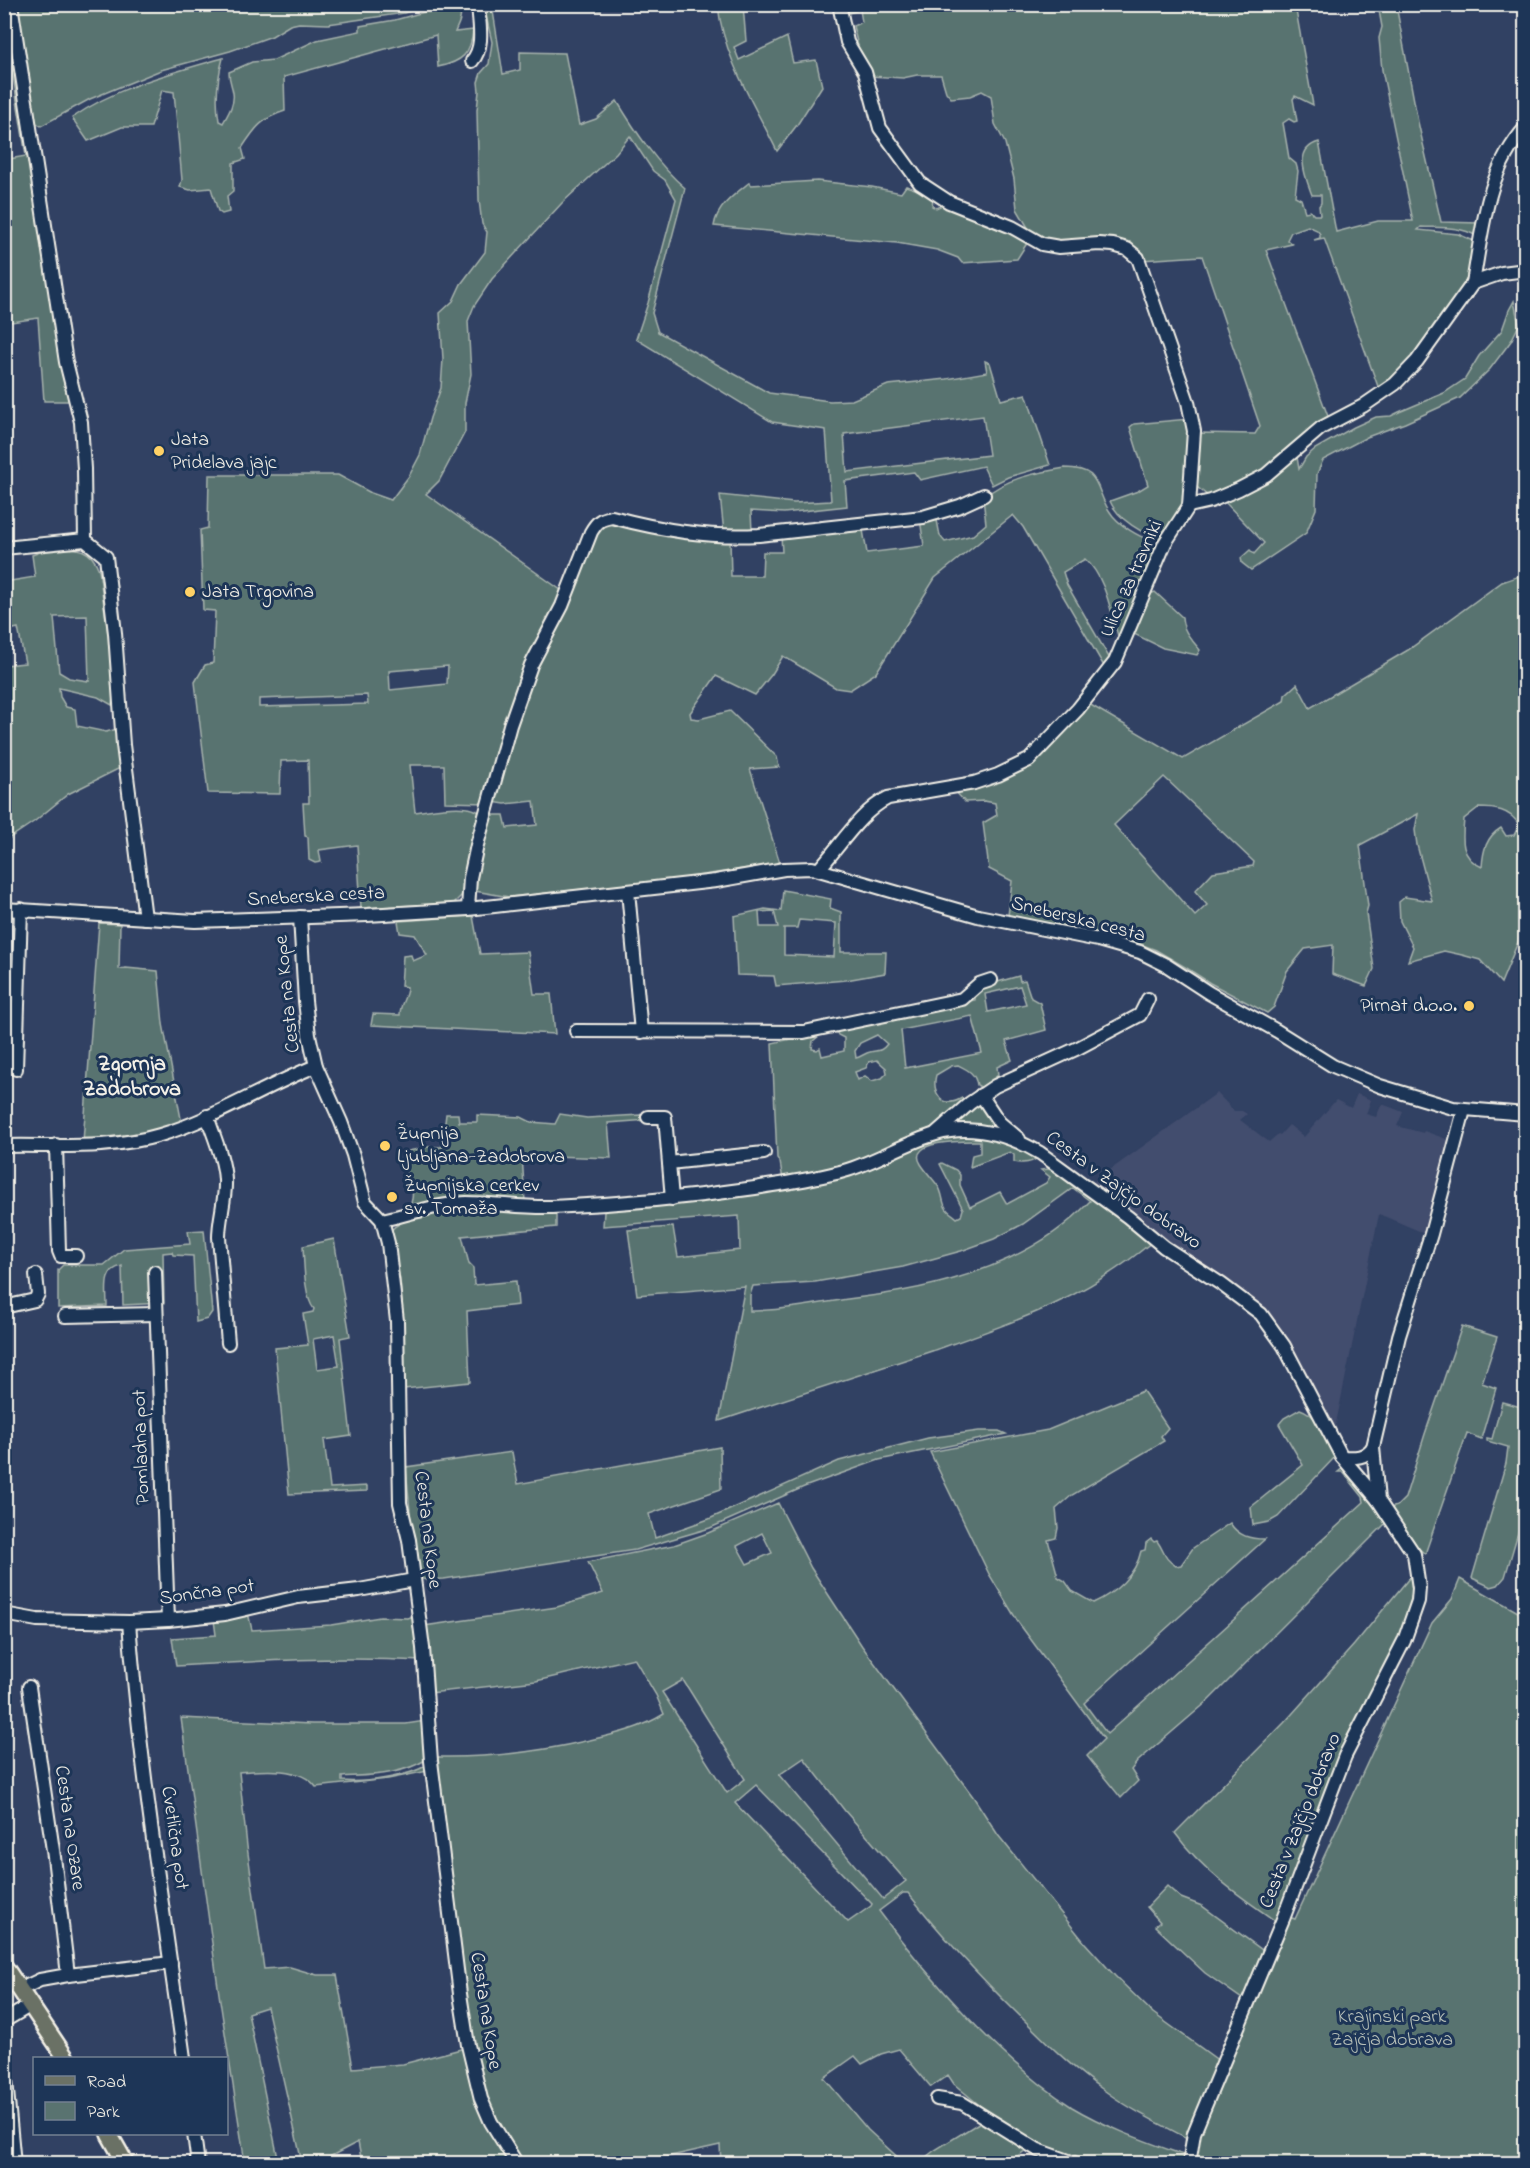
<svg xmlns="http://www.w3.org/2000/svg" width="1530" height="2168" font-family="'Indie Flower',sans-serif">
	<rect width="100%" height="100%" fill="#314163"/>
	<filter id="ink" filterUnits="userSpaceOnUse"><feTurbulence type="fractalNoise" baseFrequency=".0167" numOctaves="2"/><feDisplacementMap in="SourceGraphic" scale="12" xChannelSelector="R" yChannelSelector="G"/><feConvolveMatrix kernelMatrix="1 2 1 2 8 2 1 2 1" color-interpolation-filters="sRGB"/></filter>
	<g filter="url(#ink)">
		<polygon fill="#434d6e" points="1217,1093 1234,1111 1242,1111 1247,1114 1240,1120 1269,1142 1278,1134 1280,1135 1289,1125 1304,1137 1336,1100 1351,1108 1357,1094 1371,1100 1366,1114 1376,1117 1382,1104 1403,1112 1397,1126 1423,1133 1424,1131 1449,1140 1438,1177 1441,1179 1424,1233 1379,1214 1334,1433 1270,1320 1165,1244 1092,1183"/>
		<g fill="#597370" stroke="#a6b2ac" stroke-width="1.5" fill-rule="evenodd">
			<polygon points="8,4 70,401 44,401 38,318 5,323 4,160 26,156 5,27 5,5"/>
			<polygon points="16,5 431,5 404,13 328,24 299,23 290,25 272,36 230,51 161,70 90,99 41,126 36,123 32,113"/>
			<path d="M449,5H457C464,16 459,22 455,32L473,30C471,54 462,62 438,67L436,35L284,77L285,111C262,118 255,128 242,148L245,159L233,163V191L227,196L229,212L222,214L218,211L211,188L190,190L180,187L182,180L174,92L162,90L151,127H122L88,141L72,118C116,87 171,73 223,58C217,80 215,99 219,121L223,123C228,114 235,103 233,93C232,85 229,81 229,72L252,62L274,60L317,40L360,31V26L395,20Z"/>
			<path d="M492,5L503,74L520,70V52L565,53L579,125L596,119L617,101C636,132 657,164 685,188L652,313L658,332L769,393L830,401L852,400L888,385L947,379L987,372L985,361L990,363L1001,400L1026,394L1050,465L1008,477L992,485L983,466L920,480L914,472L845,481L847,506L784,513L751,511L752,532L724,533L720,495L794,503L831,501L826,430L772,422L636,339L648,303L676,199L665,180L653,171L630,136L616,153L562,203L492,279L474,306L468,321L471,374L465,403V432L439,481L426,494L565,593L486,803L445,802L444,765H410L415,812C432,810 471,801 482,815L466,891L454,903L361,908L357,845L319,850L321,862L315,863L309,860L308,837L305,836L303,803H309L308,760L281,761L280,794L208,793L195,682L205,665L213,663L215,611L203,610L200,530L208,528L209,475H338L371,493L391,500L409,476L420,455L430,418L441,388L443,359L440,313L453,301L461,284L485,252L487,232L482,224L479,200L477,110L479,91L478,82L481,73L489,64L492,42L485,11ZM983,416L989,455L847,472L844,434ZM448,666L447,684L390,690L389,671ZM367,695L368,704L259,707V699Z"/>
			<polygon points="525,5 600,5 601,10"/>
			<path d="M718,5H743L746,41L734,47L739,60L787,37L793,63L816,60L822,86L797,125L777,151C754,104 723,57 718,5Z"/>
			<path d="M842,5H1295L1313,105L1295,96L1293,99L1297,121L1294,122L1289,119L1283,123L1289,158L1296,164L1298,171L1295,196L1301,199L1305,212L1310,211L1314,215H1320L1319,206L1321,203V195H1312C1305,176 1293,149 1319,142L1336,232L1378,221H1413L1382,70L1379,38L1382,27L1378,5H1396L1418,122L1441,222L1479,223L1476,236C1461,226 1439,228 1421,227L1418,230L1458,234L1476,242L1472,265L1464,289L1408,365L1380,392L1324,238L1314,240L1320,238V234L1317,230L1308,226L1291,232L1287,240L1292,244L1266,250L1329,419L1257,477L1208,496L1197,487L1195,477L1198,433L1255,434L1260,426L1202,256L1141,260L1120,241L1107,238L1060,244L1033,236L1017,209L1014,179L1005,143L995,124L991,96L982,91L970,96L951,98L946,92L941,75H917L903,78L870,76L860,54L853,26L862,22L860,10L844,14Z"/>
			<path d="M817,181L872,187L901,193L906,186L930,194L933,199L932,206L936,208L942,205L954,208L1029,240L1017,259L962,263L958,258L937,250L897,243L714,226C717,206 735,194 750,182L751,185Z"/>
			<polygon points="1514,301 1519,325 1511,341 1490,369 1460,398 1405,423 1367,437 1323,460 1317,474 1316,509 1306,533 1251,570 1242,563 1241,558 1250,550 1254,554 1264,543 1223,500 1297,457 1299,469 1306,457 1315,449 1354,427 1376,417 1391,416 1399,412 1444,393 1465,379 1479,356 1502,330 1509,310"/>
			<path d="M1189,419L1186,498L1176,520L1163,540C1143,534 1118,520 1110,501L1138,491L1148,485L1130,427L1134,424Z"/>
			<path d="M1065,468C1105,468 1093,492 1113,516C1125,530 1143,538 1160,545L1120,642C1111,616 1107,578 1085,559L1063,572L1067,585L1110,659L1105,668L1023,527L1013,515L935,578L876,673L850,690L836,688L783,656L772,674L755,695L716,676L690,713L691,718L699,719L730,711L777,757L779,767L750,769L780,863L678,879L509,897L475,891L473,882L488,815H504L507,828L537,825L534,801L505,804L492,802L518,709L594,532L604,522L730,540L731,576H762L763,552H782L781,536L863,530L867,553L924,546L920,519L936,515L940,536L945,542L973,535L986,524L983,498C1006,478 1035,473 1065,468Z"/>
			<path d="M51,548C74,548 90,545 99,570L115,684L112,705L98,697L59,688L60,697L66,707L75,709L77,726L106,732L117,729L120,768L68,794L35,821L5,841V665L25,663L18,628L5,631V582L35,577L32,555ZM87,616L89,681L69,678L59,672L54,617Z"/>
			<path d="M1525,574V925L1501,983L1480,960L1462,955L1444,951L1408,961L1413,947L1400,921L1399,902L1405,897L1432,901L1417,845L1415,830L1418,814L1360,845L1368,906L1366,913L1374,969L1366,986L1332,974L1333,945L1305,949L1287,971L1274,1007L1267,1013L1210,983L1185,967L1156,950L1122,937L1008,916L1012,881L989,869L983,823L997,815L995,803L984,801L965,802L955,791L1033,763L1058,739L1089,704L1183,759L1284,701L1285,695L1297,684L1310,708L1408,650L1502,582ZM1164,777L1254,862L1253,866L1213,872L1195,891L1207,905L1195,916L1114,825ZM1478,808C1494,808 1510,809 1519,825L1514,835L1506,836L1501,828C1486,837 1483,851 1482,867C1460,858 1462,840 1464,819Z"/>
			<path d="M1155,592L1182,617C1183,632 1191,639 1200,650L1197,655L1163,648L1134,634L1150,594Z"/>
			<path d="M783,890L831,899L830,908L841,912V952H886L885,973L846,980L776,986L774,976L737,975L734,916L765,909L781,911ZM774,911L778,927H760L759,912ZM799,920L836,923L834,957L784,955V928H797Z"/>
			<path d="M473,916L480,954L528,952L534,994H551L555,1034L371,1025L373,1014L400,1015C400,1002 407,998 407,987L401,986L403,956L411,955L413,961L427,955L415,935L400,933L398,921Z"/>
			<polygon points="99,923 120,924 119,969 126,968 158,971 163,1024 182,1124 139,1137 83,1142"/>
			<path d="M1019,976L1020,981L1025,980L1031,998L1040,1003L1046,1030L1006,1041L1012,1060L997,1067L998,1075L982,1088L977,1085C975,1073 968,1070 958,1065L951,1066L936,1075C931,1093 943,1110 962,1098L966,1102L932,1131L853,1163L783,1180L780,1162L777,1158L772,1043L819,1033V1036L813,1041L812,1049L817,1050L820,1048L822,1056L844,1051V1038L838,1035L835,1029L975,1000V992L994,983ZM1020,986L1026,1004L988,1012L985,994ZM972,1016L982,1053L905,1068L901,1030ZM877,1035L887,1044C881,1052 878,1050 870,1052C865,1053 861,1057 856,1058L855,1051L860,1043ZM877,1060L886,1068L887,1073L882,1078L872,1081L865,1076L858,1080L855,1072L866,1068L869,1062Z"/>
			<polygon points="977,1105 981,1106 1006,1132 953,1127 952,1121"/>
			<path d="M446,1114H458L459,1122H477V1115L521,1117L531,1122L555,1124L560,1114L587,1118L640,1115L649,1120L608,1123L611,1158L522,1155L525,1202L407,1213C414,1199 415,1189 406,1176L409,1151L419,1149L423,1147H442Z"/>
			<path d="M958,1133L990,1137L1039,1156C1032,1164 1023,1164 1014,1162V1155L1010,1152L970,1167L972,1155L980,1153V1141C969,1141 905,1139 921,1164C926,1172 933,1179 938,1186C943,1193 942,1202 946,1208C948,1212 954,1215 957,1218L961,1216L963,1209L940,1164L942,1163L956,1170L960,1175V1185L970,1207L1000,1192L1007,1204L1046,1183L1050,1177L1041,1170L1056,1168L1152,1242C1083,1300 1015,1322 932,1351C861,1375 790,1398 719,1421L745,1286L637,1295L628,1230L673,1227L678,1257L740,1250L739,1216L603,1226L604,1212L608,1209L755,1191L914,1148L940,1137ZM1073,1188L1090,1201C1033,1263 944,1287 863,1297C826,1301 788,1311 750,1311V1295L753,1286L815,1282L903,1267L961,1251L994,1239L1023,1224Z"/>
			<path d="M475,1209L556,1210V1227L462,1236L469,1264L473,1268L474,1285L516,1281L518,1305L467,1311L470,1382L404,1389L402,1304L400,1280L390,1231C406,1213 452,1210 475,1209Z"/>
			<path d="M204,1230L212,1312L207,1319L196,1322L193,1256L173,1255L172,1252L163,1253L164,1303L123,1305L122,1266C102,1270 107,1290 107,1306L58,1308V1270L63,1265H104L124,1249L190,1244L188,1231Z"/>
			<path d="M334,1239L350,1336L340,1338L351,1436L324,1440L330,1488L367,1486V1491L289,1494L275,1348L308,1345L303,1314L313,1312L314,1309C304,1297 304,1262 303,1246ZM334,1335L339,1366L317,1369L313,1339Z"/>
			<polygon points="1462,1326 1497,1337 1482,1383 1496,1388 1481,1439 1467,1433 1425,1554 1414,1544 1390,1508 1397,1506 1405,1498 1425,1434"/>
			<path d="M1143,1391L1168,1428L1161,1436L1164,1441L1072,1495L1056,1509L1058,1528L1056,1538L1048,1540L1058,1577L1065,1581L1072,1591L1093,1603C1115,1593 1136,1575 1141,1551L1145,1550L1146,1543L1151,1539L1154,1542L1157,1541C1166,1553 1162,1557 1176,1566L1181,1565L1193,1548L1230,1523C1238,1536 1250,1539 1265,1539L1084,1703L1107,1734L1364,1502L1363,1497L1343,1472H1338L1344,1467L1388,1521L1208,1701L1137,1762L1131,1770L1138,1781L1121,1798L1087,1756L1104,1739L1018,1622L989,1574L930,1452L1048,1430Z"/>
			<polygon points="1502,1402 1525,1408 1525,1450 1523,1450 1521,1459 1525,1460 1525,1509 1505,1577 1498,1585 1491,1587 1472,1578 1506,1463 1508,1447 1487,1441 1487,1438 1492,1439"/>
			<path d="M1300,1409C1319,1415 1326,1437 1335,1453V1457L1278,1517L1269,1522L1253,1525L1251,1507L1303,1465L1279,1424L1284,1418Z"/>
			<polygon points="979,1431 999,1431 1006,1434 879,1460 804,1487 710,1528 635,1550 444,1579 426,1580 420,1578 418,1574 411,1523 406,1467 512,1452 518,1484 720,1447 721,1489 649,1514 655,1538 709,1519 839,1461 928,1438"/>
			<path d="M778,1503L811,1568L862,1646L974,1798L998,1835L1085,1943L1115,1976L1153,2013L1219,2061L1189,2139C1160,2124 1131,2110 1105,2091C1073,2069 1046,2042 1019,2015C979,1976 942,1936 908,1893H903L879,1911C928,1978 1002,2062 1072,2107C1107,2128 1148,2142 1186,2156L1185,2163H1089L1051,2152L1030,2142L983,2108L954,2084L948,2075L931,2087L899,2049L881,2054L862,2064L855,2056L824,2078L868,2130L904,2163H721L720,2145L640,2163L583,2164L581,2161L573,2164L521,2163L486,2102L471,2039L434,1753L438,1757C490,1758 539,1752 590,1740C616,1734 642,1728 664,1714L656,1695L634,1658L536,1681L430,1693L424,1626L557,1607L603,1593L588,1562L674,1545L708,1533ZM762,1533L772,1553L747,1564L737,1546ZM683,1680L745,1779L727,1793L662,1692ZM804,1758L845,1811L906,1881L883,1899L779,1775ZM756,1785L872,1904L871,1906L848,1922L735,1803Z"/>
			<path d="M1410,1577H1414L1408,1621L1400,1641L1358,1718L1343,1749L1277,1922C1239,1896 1202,1870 1175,1833L1284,1723L1354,1645Z"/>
			<polygon points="1460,1579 1525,1616 1525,2163 1194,2164 1199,2132 1289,1917 1295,1919 1432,1623 1452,1599"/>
			<path d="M248,1613L252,1630L331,1625L380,1617L408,1618L416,1615L422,1661C340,1656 257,1661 176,1666L172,1638L216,1635L214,1620Z"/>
			<path d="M181,1718L312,1724H406L425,1721L427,1759C402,1775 371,1775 342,1777V1781C364,1783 408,1777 427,1765L428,1771L388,1779L316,1787C301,1766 262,1770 239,1772L247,1846L264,1969L290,1967L317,1975H337L353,2068L403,2064L465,2048L513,2163H362L358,2142L318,2163H302L267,2007L248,2013L279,2163H245L219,1994Z"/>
			<polygon points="1167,1886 1181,1898 1202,1906 1262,1950 1262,1957 1245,2001 1205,1973 1155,1926 1160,1922 1147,1907"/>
			<polygon points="982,2121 1026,2150 1008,2163 917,2164 935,2150"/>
		</g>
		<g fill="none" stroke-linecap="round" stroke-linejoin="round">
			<g stroke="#f4f1e8" stroke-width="16">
				<g id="minor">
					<polyline points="11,4 66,362 81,422 84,469 85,540"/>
					<polyline points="839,4 847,42 865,72 880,128 920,183 949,202 1012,227 1042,244 1059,247 1099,244 1113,245 1127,249 1138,258 1188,402 1194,431 1189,506"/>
					<path d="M472,61C485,46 479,24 478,4"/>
					<path d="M1473,283C1483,227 1486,172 1526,127"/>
					<polyline points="4,548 85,540 106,557 115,633 123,745 145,918"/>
					<path d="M819,869C840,846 861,811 888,798L974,783L998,775L1029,760L1078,709L1115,662L1165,543L1189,506L1211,501L1239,489L1266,475L1321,428L1363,406L1395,384L1417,361L1473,283L1502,273L1526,270"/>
					<polyline points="628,891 641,1032"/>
					<polyline points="4,909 195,921 367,915 468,909 716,881 784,869 812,868 978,916 1098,940 1140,952 1166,965 1209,993 1277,1031 1333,1066 1380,1086 1453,1108 1526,1114"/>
					<path d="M468,909L470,878L477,845L510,725L531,665L562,606L591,532C597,522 600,519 612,517C661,530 708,538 759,535L923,517L960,506L984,495"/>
					<polyline points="300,917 305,1001 309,1035 316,1066 341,1122 353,1155 365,1202 382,1220 388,1243 397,1321 400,1503 409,1540 423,1648 431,1761 460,1994 468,2045 481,2099 491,2122 517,2164"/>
					<polyline points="576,1031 804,1032 962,999 979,984 991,980"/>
					<polyline points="16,1069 21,909"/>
					<polyline points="981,1095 999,1122 1019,1139"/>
					<path d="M207,1116C214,1137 224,1159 225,1180C226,1199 219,1218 219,1237L228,1343"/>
					<polyline points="648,1117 665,1117 672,1199"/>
					<polyline points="936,1133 970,1103 995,1086 1078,1048 1140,1015 1148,999"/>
					<polyline points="56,1145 59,1251 61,1256 76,1256"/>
					<path d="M4,1146C56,1145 110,1150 160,1135C214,1119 263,1087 316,1066"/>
					<polyline points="669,1163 764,1153"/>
					<path d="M382,1220C409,1214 438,1204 466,1203C495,1203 523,1208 552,1207C620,1204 687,1198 755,1188C785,1183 815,1179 844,1171C876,1162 904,1143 936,1134C972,1124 1009,1135 1040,1153L1128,1217L1164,1247L1221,1284L1261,1314L1284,1346L1342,1457L1378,1500"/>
					<polyline points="155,1272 168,1620"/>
					<polyline points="4,1307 35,1300 38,1294 36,1275"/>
					<polyline points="65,1316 156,1314"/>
					<path d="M1342,1457C1356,1458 1365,1458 1373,1447"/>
					<polyline points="4,1614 37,1620 129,1622 168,1620 225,1614 298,1597 359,1590 414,1580"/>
					<path d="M129,1622C140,1768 164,1914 184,2058"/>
					<polyline points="29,1687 54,1857 68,1975"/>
					<polyline points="21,1989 40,1980 68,1975 171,1963"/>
					<polyline points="4,2021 31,2005"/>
					<polyline points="4,2059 14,2164"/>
					<polyline points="937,2099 962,2103 1038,2150 1077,2164"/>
					<polyline points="194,2134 198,2164"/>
					<polyline points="1189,2164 1194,2133 1203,2111 1283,1919 1345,1756 1404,1641 1418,1601 1419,1588 1414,1554 1378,1500 1373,1447 1399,1336 1431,1234 1464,1110"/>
				</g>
			</g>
			<g stroke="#f4f1e8" stroke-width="20">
				<g id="major">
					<polyline points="4,1966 66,2058"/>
					<polyline points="109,2134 126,2164"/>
				</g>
			</g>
			<use href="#minor" stroke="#1d3557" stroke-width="12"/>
			<use href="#major" stroke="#6b7165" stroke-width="15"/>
		</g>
	</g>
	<g fill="#ffd166" stroke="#1d3557" stroke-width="2">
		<circle cx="159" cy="451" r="6"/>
		<circle cx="190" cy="592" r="6"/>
		<circle cx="1469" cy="1006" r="6"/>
		<circle cx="385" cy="1146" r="6"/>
		<circle cx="392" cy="1197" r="6"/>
	</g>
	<g text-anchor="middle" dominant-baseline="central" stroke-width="6" stroke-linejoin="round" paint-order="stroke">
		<g font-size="20" fill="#f4f1e8" stroke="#1d3557" text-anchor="start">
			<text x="171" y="440">Jata<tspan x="171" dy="23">Pridelava jajc</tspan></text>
			<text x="202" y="592">Jata Trgovina</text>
			<text x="1457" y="1006" text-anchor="end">Pirnat d.o.o.</text>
			<text x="397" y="1134">Župnija<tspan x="397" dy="23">Ljubljana-Zadobrova</tspan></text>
			<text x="404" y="1186">Župnijska cerkev<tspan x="404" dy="23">sv. Tomaža</tspan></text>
		</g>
		<g font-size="20" fill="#f4f1e8" stroke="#1d3557">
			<text transform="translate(1132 579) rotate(-66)">Ulica za travniki</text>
			<text transform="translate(316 897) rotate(-3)">Sneberska cesta</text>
			<text transform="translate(1078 920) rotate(14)">Sneberska cesta</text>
			<text transform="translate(288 994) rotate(-96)">Cesta na Kope</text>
			<text transform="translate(1123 1191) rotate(36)">Cesta v Zajčjo dobravo</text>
			<text transform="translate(142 1447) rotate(-92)">Pomladna pot</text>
			<text transform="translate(427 1530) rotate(83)">Cesta na Kope</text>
			<text transform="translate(207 1593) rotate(-8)">Sončna pot</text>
			<text transform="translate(1301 1821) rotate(-68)">Cesta v Zajčjo dobravo</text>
			<text transform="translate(69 1828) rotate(82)">Cesta na Ozare</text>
			<text transform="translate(174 1838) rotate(82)">Cvetlična pot</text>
			<text transform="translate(485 2011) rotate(81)">Cesta na Kope</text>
		</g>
		<g font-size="20" fill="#b6bfb8" stroke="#1d3557">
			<text x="1392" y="2017">Krajinski park<tspan x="1392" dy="23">Zajčja dobrava</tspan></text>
		</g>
		<g font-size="22" font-weight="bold" fill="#f4f1e8" stroke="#1d3557">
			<text x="132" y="1065">Zgornja<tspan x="132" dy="25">Zadobrova</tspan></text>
		</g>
	</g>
	<rect width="1530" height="2168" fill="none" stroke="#1d3557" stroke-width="24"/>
	<rect x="12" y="12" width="1506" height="2144" fill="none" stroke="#f4f1e8" stroke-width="2" filter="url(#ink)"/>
	<rect x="33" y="2057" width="195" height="78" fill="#1d3557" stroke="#738091" stroke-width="1.5"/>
	<rect x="45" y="2076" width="30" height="9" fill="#6b7165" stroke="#738091" stroke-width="1.5"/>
	<text x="87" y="2087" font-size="18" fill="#f4f1e8">Road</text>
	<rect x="45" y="2102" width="30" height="18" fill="#597370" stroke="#738091" stroke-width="1.5"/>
	<text x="87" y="2117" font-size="18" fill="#f4f1e8">Park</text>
</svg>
